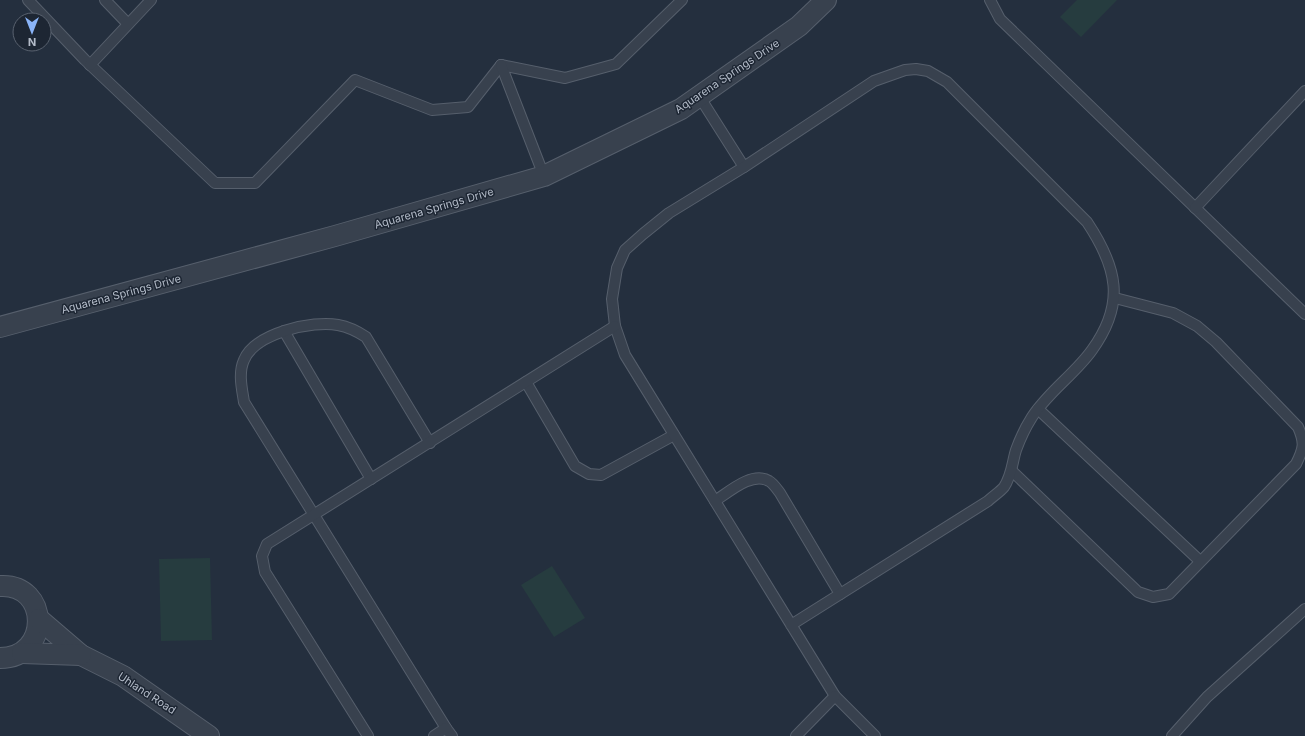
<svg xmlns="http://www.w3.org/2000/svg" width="1305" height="736" font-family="Inter,sans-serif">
	<rect width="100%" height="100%" fill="#242f3e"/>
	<g fill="#263c3f">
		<polygon points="1077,0 1117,0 1081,37 1060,17"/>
		<polygon points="210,558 212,640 161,641 159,559"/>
		<polygon points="552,566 585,618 554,637 521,585"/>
	</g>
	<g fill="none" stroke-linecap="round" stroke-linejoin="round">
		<g stroke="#565f6c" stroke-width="12">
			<g id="lane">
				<polyline points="28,0 85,60 215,183 255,183 355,80 432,110 468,107 501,65"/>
				<polyline points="105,0 128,24"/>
				<polyline points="990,0 1000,19 1305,314"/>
				<polyline points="90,65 151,0"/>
				<polyline points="501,65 565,78 616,64 682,0"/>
				<polyline points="501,65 544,176"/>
				<polyline points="699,96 744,167"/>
				<polyline points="1195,208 1305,91"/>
				<polyline points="284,331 371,479"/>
				<polyline points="526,382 575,466 589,474 601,475 674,435"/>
				<polyline points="1038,409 1200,561"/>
				<path d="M430,443L366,337C357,331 349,327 338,325C313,320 255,333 244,360C238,373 242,389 244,402L446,728L452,736"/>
				<path d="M1012,471L1138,592L1153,597L1169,594L1296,464C1304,448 1305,443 1298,427L1216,342L1197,326L1173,313L1115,298"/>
				<path d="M715,501C729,492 752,471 769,481C773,483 777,489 780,493L840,594"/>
				<path d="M791,625L988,501C993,496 1000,492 1004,487C1012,475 1012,463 1016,450C1020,439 1025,428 1032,417C1049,391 1075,374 1092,350C1126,303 1117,267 1087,222L947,82L928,71L916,69L905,70L874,81L744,167L669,213L643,234L625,250L617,268L612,299L615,326L625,355L835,696L875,736"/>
				<polyline points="368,736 265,572 262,556 267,544 615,326"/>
				<polyline points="434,736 446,728"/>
				<polyline points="796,736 835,696"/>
				<polyline points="1172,736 1207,697 1305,609"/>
			</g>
		</g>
		<g stroke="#565f6c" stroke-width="22">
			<g id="street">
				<polyline points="0,327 335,236 544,176 681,109 799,26 826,0"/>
				<path d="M0,586C50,583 51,658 0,658"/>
				<polyline points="39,619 81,655 123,676 209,736"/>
				<polyline points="22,653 81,655"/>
			</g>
		</g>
		<use href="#lane" stroke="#38414e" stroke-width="10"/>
		<use href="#street" stroke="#38414e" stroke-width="20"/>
	</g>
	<g text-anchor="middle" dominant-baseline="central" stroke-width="3" stroke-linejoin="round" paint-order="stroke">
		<g font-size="11" fill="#b4bcc9" stroke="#1d2633">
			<text transform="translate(727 76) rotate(-34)">Aquarena Springs Drive</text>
			<text transform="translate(434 208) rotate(-16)">Aquarena Springs Drive</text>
			<text transform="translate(121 294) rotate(-15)">Aquarena Springs Drive</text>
			<text transform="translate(147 693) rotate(33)">Uhland Road</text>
		</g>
	</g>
	<g transform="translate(32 32) rotate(180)"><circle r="19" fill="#1d2633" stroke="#59626f"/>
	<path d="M0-3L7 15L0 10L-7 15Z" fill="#8ab4f8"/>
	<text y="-6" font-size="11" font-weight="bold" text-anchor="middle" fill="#b4bcc9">N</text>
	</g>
</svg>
